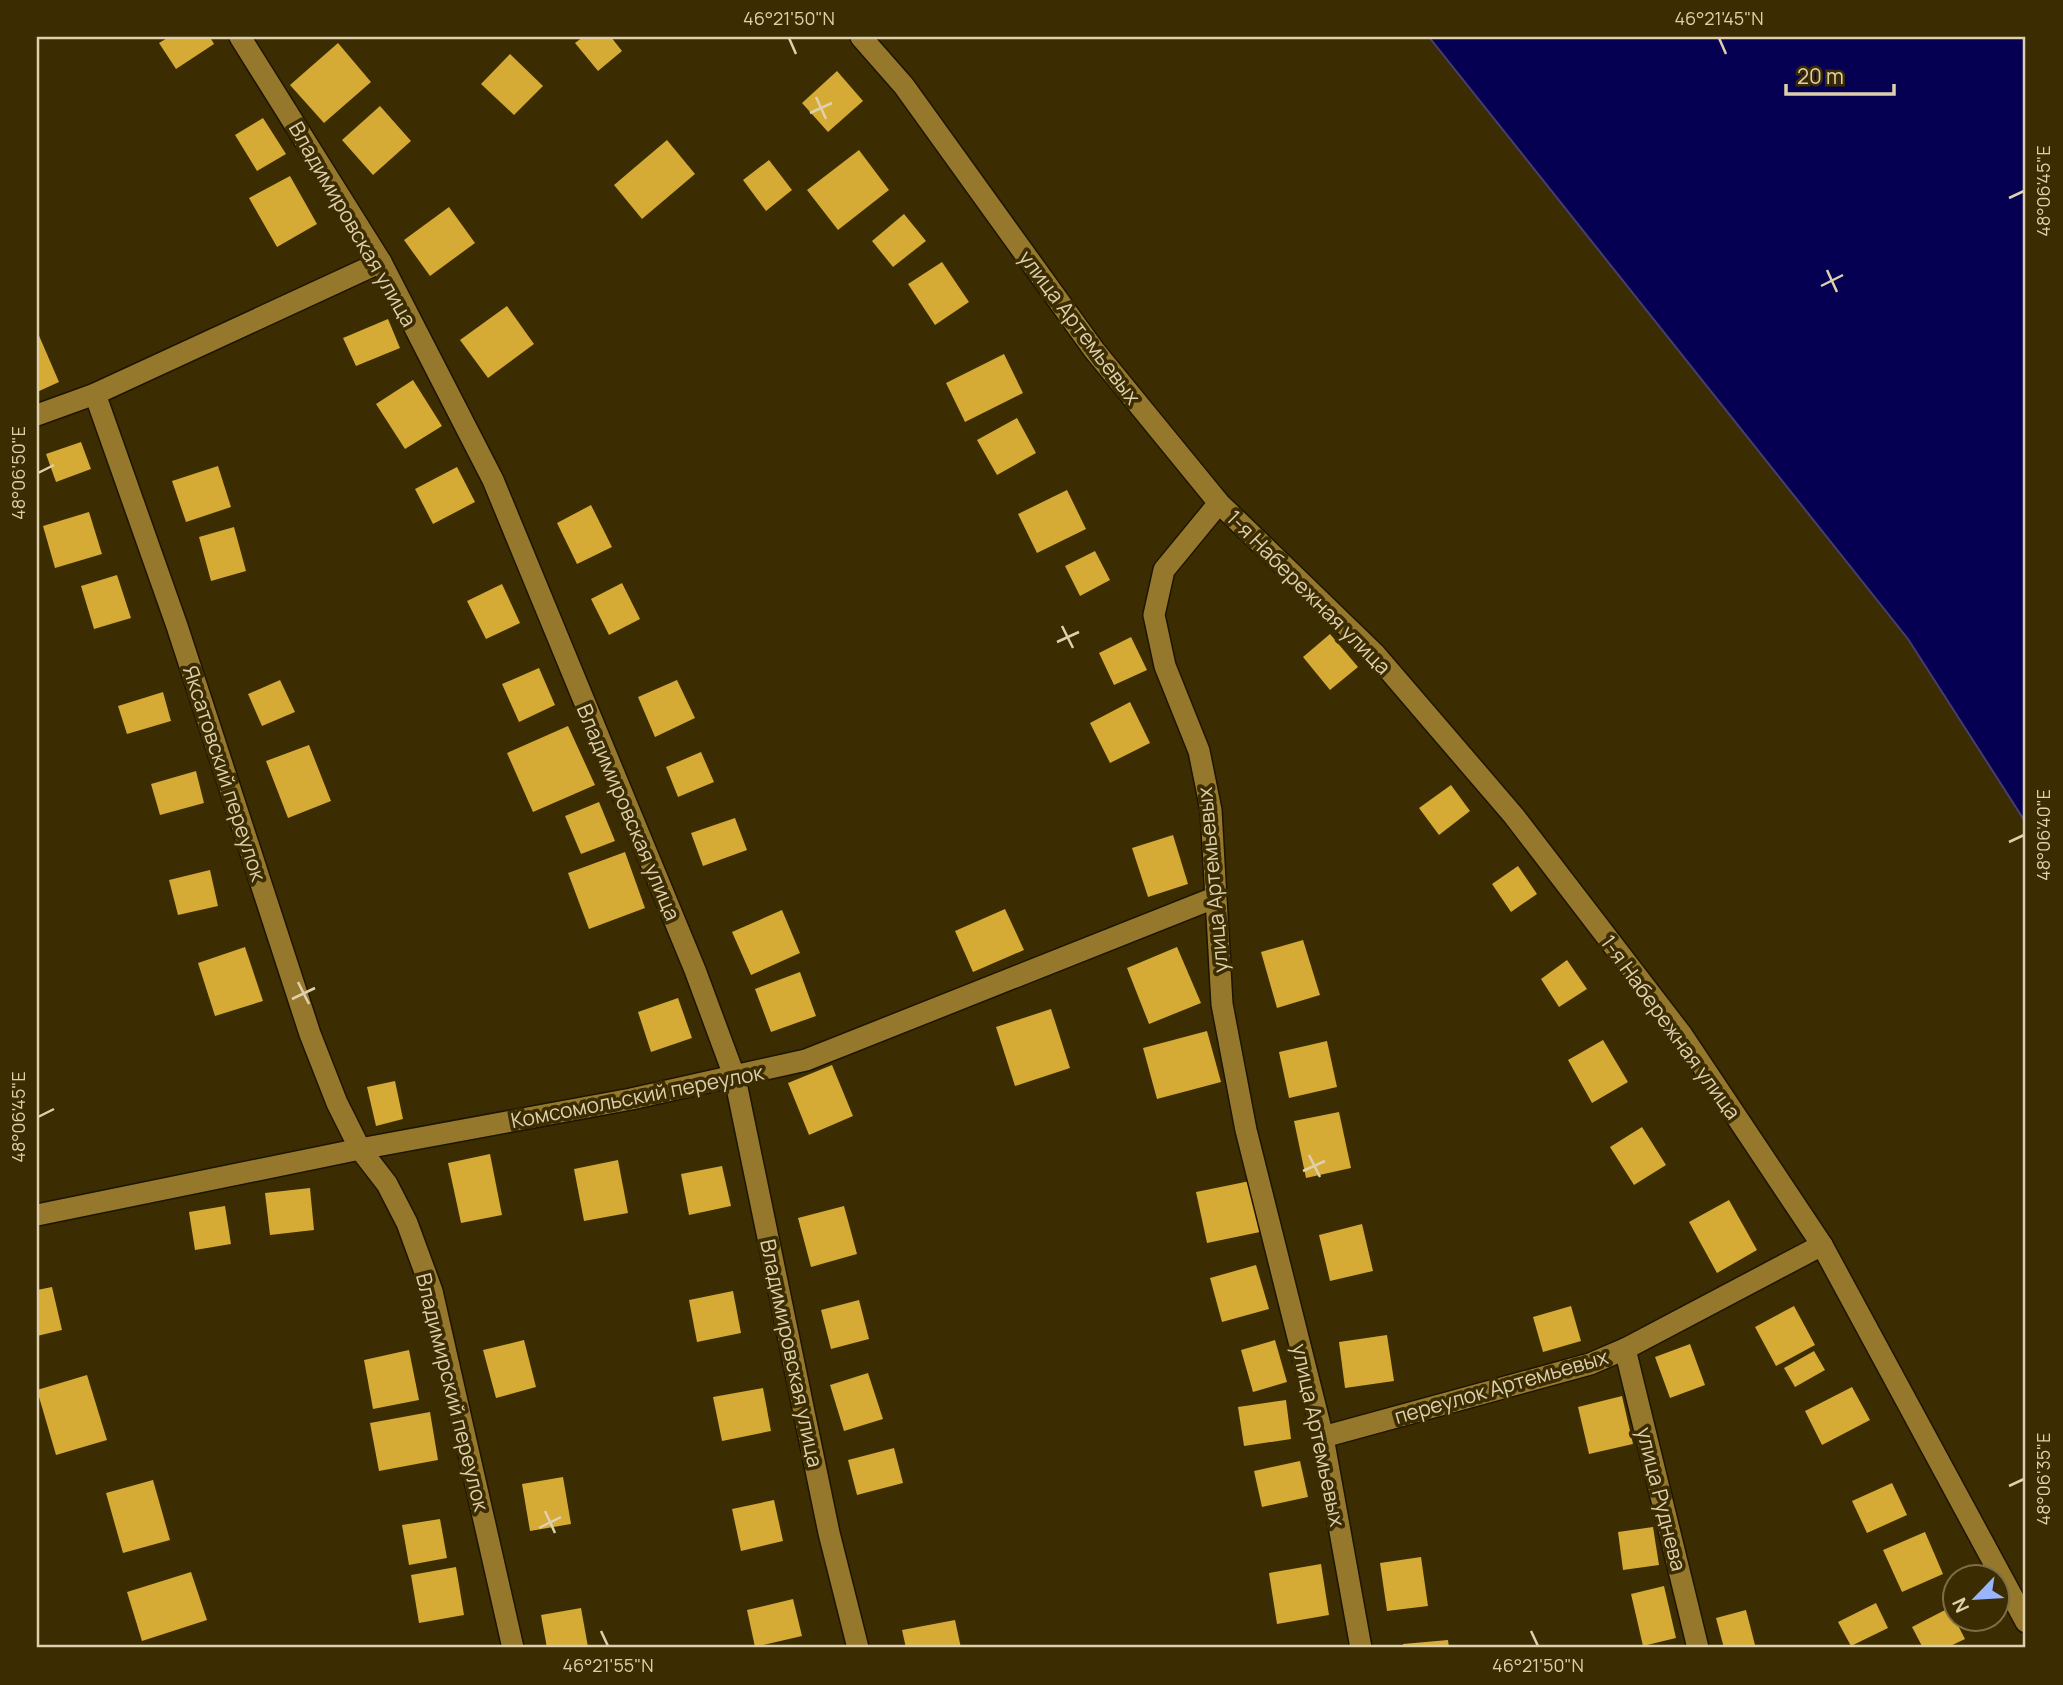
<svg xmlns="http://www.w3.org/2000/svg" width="2063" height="1685" font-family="Manrope,sans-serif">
	<rect width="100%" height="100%" fill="#3b2c01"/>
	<polygon fill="#050052" stroke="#463e6d" stroke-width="2" points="1429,37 2026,37 2026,823 1908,639"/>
	<g fill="#d5ab36">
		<polygon points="169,37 210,37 214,44 176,69 159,43"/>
		<polygon points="583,37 611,37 622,51 598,71 575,43"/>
		<polygon points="338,43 371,82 324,123 290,85"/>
		<polygon points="510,54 543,86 514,115 481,84"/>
		<polygon points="837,71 863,101 828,132 802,103"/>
		<polygon points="380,106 411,141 373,175 342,140"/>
		<polygon points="263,118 286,154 257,171 235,135"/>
		<polygon points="667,140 695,174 642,219 614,185"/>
		<polygon points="859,150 889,190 838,230 807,190"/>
		<polygon points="769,160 792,190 766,211 743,180"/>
		<polygon points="290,176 317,224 277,247 249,198"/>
		<polygon points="449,207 475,243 430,276 404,240"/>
		<polygon points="904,214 926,241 893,267 872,241"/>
		<polygon points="942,262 969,302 935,325 908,284"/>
		<polygon points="507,306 534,344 488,378 460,340"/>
		<polygon points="388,319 400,348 356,366 343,338"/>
		<polygon points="37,331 59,382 37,392"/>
		<polygon points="1004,354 1023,393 965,422 946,383"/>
		<polygon points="413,380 442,426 405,449 376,404"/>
		<polygon points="1017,418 1036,453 997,475 977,440"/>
		<polygon points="81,442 91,469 56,482 46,454"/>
		<polygon points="218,466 231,507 186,522 172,481"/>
		<polygon points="457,467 475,502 433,524 415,489"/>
		<polygon points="1067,490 1086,529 1037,553 1018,514"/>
		<polygon points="591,505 612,547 577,564 557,523"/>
		<polygon points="89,512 102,554 55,568 43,526"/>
		<polygon points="234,527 246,571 211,581 199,537"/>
		<polygon points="1095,551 1110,580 1080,596 1065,566"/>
		<polygon points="117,575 131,618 94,629 81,586"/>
		<polygon points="622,583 640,619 609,635 591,599"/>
		<polygon points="502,584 520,623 486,639 467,601"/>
		<polygon points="1330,634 1358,667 1330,690 1303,657"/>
		<polygon points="1131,637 1147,670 1114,685 1099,653"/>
		<polygon points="539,668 555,705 519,722 502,684"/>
		<polygon points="280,680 295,712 262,726 248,694"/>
		<polygon points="677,680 695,718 655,737 638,697"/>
		<polygon points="163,692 171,721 127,734 118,706"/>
		<polygon points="1130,702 1150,743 1110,763 1090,723"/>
		<polygon points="568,726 595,785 533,812 507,753"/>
		<polygon points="309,745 331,801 288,818 266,761"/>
		<polygon points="701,752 714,782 678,797 666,767"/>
		<polygon points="196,771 204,803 160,815 151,784"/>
		<polygon points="1451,785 1470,811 1439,835 1419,808"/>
		<polygon points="599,802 615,841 581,854 565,816"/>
		<polygon points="735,818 747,850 703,866 691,833"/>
		<polygon points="1173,835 1188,884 1148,897 1132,848"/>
		<polygon points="625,852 645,908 589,929 568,873"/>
		<polygon points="1518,866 1537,894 1511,912 1492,884"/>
		<polygon points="210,870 218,906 178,915 169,880"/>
		<polygon points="1005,909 1024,950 973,972 955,931"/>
		<polygon points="782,910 800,953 751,975 732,932"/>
		<polygon points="1303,940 1320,995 1277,1008 1261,952"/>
		<polygon points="245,947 263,1001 215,1016 198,963"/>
		<polygon points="1177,947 1201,1003 1149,1024 1127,968"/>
		<polygon points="1567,960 1587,989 1559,1007 1541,979"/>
		<polygon points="800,972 816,1016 771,1032 755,989"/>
		<polygon points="678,998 692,1038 651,1052 638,1012"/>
		<polygon points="1051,1009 1070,1068 1015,1086 996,1027"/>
		<polygon points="1207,1031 1221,1082 1157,1099 1143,1048"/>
		<polygon points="1603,1040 1628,1082 1592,1103 1568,1060"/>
		<polygon points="1327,1041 1337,1087 1289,1098 1279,1052"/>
		<polygon points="832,1065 853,1116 809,1135 788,1083"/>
		<polygon points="395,1081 403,1119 376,1126 367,1087"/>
		<polygon points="1339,1112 1351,1168 1306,1178 1294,1121"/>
		<polygon points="1642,1127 1666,1165 1634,1185 1610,1147"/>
		<polygon points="490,1154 502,1215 461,1223 448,1163"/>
		<polygon points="618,1160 628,1213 584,1221 574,1169"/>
		<polygon points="722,1166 731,1206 689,1215 681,1174"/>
		<polygon points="1250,1181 1260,1232 1207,1243 1196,1192"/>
		<polygon points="310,1188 314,1230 270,1235 265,1193"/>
		<polygon points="1729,1200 1757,1250 1717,1273 1689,1222"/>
		<polygon points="225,1206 231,1244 195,1250 189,1212"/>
		<polygon points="844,1206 857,1254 811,1267 798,1218"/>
		<polygon points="1362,1224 1373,1271 1330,1281 1319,1235"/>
		<polygon points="1256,1265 1269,1309 1222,1322 1210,1278"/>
		<polygon points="52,1287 62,1330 37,1336 37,1290"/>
		<polygon points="733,1291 741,1333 697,1342 689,1300"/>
		<polygon points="859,1300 869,1339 831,1349 821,1310"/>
		<polygon points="1571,1306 1581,1341 1543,1352 1533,1317"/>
		<polygon points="1794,1306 1815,1345 1776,1366 1755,1327"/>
		<polygon points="1387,1335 1394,1381 1345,1388 1339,1342"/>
		<polygon points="524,1340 536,1387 496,1398 483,1350"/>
		<polygon points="1275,1340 1287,1382 1253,1392 1241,1350"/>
		<polygon points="1690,1344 1705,1385 1670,1398 1655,1357"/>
		<polygon points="409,1350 419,1400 373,1409 364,1360"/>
		<polygon points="1814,1351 1825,1370 1795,1387 1784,1368"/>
		<polygon points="868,1373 883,1419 844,1431 830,1385"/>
		<polygon points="87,1375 107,1440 56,1455 37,1390"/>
		<polygon points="1852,1387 1870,1420 1822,1445 1805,1411"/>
		<polygon points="763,1388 771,1431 722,1441 713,1397"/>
		<polygon points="1622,1396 1633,1444 1589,1454 1578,1407"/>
		<polygon points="1286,1400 1291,1439 1244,1446 1238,1407"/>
		<polygon points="430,1412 438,1460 379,1471 370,1423"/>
		<polygon points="894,1448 903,1483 857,1495 848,1460"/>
		<polygon points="1300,1461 1308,1497 1262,1507 1254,1471"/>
		<polygon points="563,1477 571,1524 530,1531 522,1484"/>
		<polygon points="153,1480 170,1540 123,1553 106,1493"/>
		<polygon points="1892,1483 1907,1515 1867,1533 1852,1501"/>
		<polygon points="774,1500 783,1541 741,1551 732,1509"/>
		<polygon points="440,1519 447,1558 409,1565 402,1525"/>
		<polygon points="1653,1527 1659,1565 1623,1570 1618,1532"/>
		<polygon points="1925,1532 1943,1574 1902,1592 1883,1550"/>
		<polygon points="1421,1557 1428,1606 1387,1611 1380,1563"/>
		<polygon points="1321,1564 1329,1615 1277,1624 1269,1573"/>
		<polygon points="456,1567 464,1615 419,1623 411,1575"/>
		<polygon points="191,1572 207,1620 142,1641 127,1592"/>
		<polygon points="1664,1586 1676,1638 1643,1646 1631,1594"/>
		<polygon points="793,1599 802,1636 755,1647 747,1610"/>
		<polygon points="1876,1603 1888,1628 1851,1646 1838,1622"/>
		<polygon points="581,1608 588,1647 547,1648 541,1615"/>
		<polygon points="1949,1608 1965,1639 1946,1648 1923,1648 1912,1627"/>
		<polygon points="1746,1610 1755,1645 1724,1648 1716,1618"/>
		<polygon points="955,1620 961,1648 906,1648 902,1630"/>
		<polygon points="1448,1640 1449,1648 1403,1648 1403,1644"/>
	</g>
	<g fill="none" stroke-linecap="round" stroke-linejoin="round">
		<g stroke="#1e1500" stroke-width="24">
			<g id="minor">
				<polyline points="240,37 381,262 493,480 695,970 735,1078 829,1533 858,1648"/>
				<polyline points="861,37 904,86 1094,350 1219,503 1375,654 1514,816 1682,1035 1822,1245 2026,1622"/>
				<polyline points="95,394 177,626 310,1034 337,1103 360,1149 387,1184 407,1223 432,1291 513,1648"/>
				<polyline points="37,415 95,394 381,262"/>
				<polyline points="1219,503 1164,570 1154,615 1165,666 1199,751 1211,810 1222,1004 1246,1130 1323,1437 1361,1648"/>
				<polyline points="37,1215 360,1149 631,1099 806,1060 1214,898"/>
				<polyline points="1625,1349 1698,1648"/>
				<polyline points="1323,1437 1590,1364 1625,1349 1822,1245"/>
			</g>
		</g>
		<use href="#minor" stroke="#95782b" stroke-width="21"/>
	</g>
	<path fill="none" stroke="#dfd0ad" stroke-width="2.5" d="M789,38L796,54M1719,38L1726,54M816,97L826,119M810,113L832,103M2009,198L2024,191M1827,270L1837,292M1821,286L1843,275M38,473L54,465M1062,626L1073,648M1057,642L1079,632M2009,842L2024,835M298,982L309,1004M292,999L315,988M38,1117L54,1109M1309,1155L1320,1177M1303,1171L1325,1161M2009,1486L2024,1479M545,1511L555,1533M539,1528L561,1517M601,1631L608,1646M1531,1631L1538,1646"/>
	<g text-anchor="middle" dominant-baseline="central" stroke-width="7" stroke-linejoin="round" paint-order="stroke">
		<g font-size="21" fill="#dfd0ad" stroke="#3b2c01">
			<text transform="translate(353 224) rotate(60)">Владимировская улица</text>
			<text transform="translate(1080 327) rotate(53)">улица Артемьевых</text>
			<text transform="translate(1309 592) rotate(45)">1-я Набережная улица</text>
			<text transform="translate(225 773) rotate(72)">Яксатовский переулок</text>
			<text transform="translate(629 812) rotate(67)">Владимировская улица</text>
			<text transform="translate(1212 880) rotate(-95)">улица Артемьевых</text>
			<text transform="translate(1671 1027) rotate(54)">1-я Набережная улица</text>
			<text transform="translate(637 1096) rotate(-11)">Комсомольский переулок</text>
			<text transform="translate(792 1353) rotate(78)">Владимировская улица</text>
			<text transform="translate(1501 1386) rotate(-16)">переулок Артемьевых</text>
			<text transform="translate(453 1392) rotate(76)">Владимирский переулок</text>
			<text transform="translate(1319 1435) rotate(78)">улица Артемьевых</text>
			<text transform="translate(1662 1499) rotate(76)">улица Руднева</text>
		</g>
	</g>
	<rect width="2063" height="1685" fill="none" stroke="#3b2c01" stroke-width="77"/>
	<g transform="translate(1976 1598) rotate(245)"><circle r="33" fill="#3b2c01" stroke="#7d6e46" stroke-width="2"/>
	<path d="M0-5L12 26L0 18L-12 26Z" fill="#99b5fd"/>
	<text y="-10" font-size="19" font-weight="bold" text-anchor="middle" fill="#dfd0ad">N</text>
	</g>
	<path d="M1786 84v10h108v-10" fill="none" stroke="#dfd0ad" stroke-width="3.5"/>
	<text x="1797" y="84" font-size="21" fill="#dfd0ad" stroke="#3b2c01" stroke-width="5" paint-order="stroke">20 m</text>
	<rect x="38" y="38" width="1986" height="1608" fill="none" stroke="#dfd0ad" stroke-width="2.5"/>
	<g font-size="18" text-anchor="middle" fill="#dfd0ad">
		<text x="789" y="25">46°21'50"N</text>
		<text x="1719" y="25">46°21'45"N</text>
		<text transform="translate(2044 191) rotate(-90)" y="6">48°06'45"E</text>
		<text transform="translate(19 473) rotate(-90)" y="6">48°06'50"E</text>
		<text transform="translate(2044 835) rotate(-90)" y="6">48°06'40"E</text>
		<text transform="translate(19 1117) rotate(-90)" y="6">48°06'45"E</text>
		<text transform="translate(2044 1479) rotate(-90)" y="6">48°06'35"E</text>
		<text x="608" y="1672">46°21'55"N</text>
		<text x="1538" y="1672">46°21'50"N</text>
	</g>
</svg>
